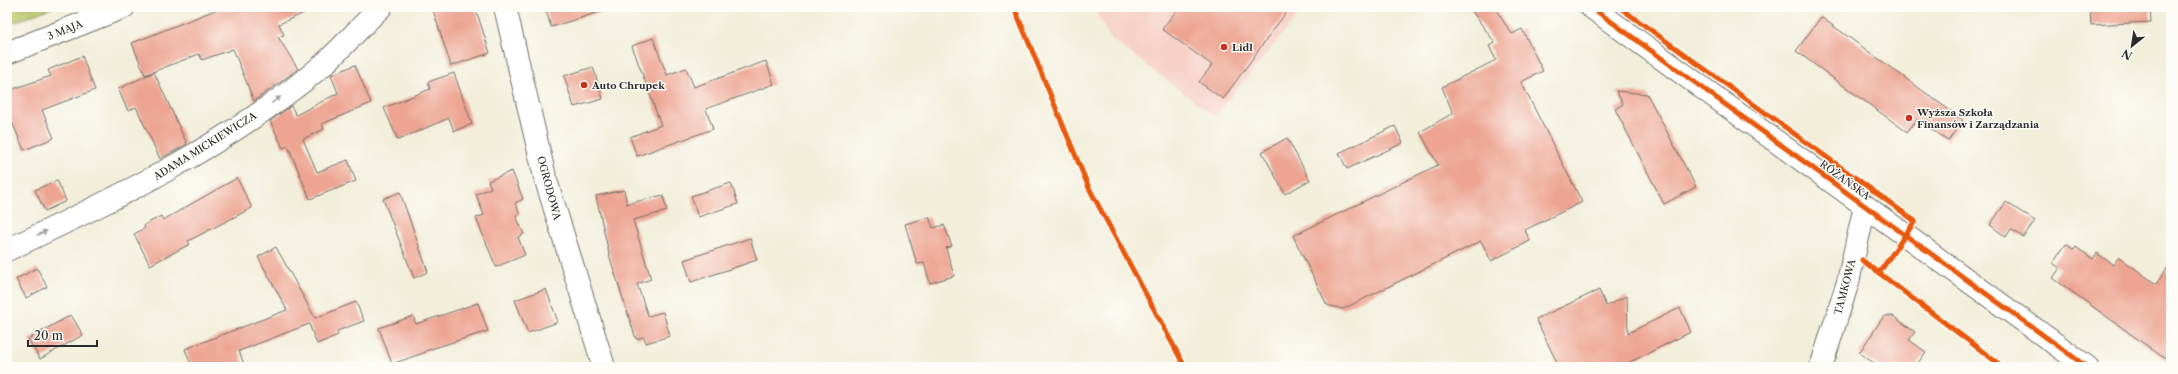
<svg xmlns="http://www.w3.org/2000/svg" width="2178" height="374" font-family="'Libre Caslon Text',serif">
	<rect width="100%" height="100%" fill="#fdfcf7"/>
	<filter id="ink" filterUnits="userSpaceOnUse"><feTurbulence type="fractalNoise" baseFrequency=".025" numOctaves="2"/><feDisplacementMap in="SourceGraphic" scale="8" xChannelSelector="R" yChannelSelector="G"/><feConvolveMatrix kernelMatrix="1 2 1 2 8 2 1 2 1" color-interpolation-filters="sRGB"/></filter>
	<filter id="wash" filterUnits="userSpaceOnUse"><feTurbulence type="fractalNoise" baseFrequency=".012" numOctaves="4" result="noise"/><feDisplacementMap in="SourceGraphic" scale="16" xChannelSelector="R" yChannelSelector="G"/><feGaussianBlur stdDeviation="0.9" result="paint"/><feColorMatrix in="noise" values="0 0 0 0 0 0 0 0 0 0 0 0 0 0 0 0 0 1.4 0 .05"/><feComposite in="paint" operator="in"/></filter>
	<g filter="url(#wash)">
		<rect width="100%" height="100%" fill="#f2eeda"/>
		<polygon fill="#f7d1c7" points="1094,7 1305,7 1215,116 1110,38"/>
		<polygon fill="#b7c668" stroke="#71784a" points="7,7 54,7 7,25"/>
		<g id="blocks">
			<g fill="#eda492">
				<polygon points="223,7 318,7 279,24 284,35 278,37 298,69 254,101 233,49 202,60 199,54 145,75 132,43"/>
				<polygon points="432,7 475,7 490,53 451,66"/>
				<polygon points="545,7 602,7 603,11 551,27"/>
				<polygon points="1179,7 1290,7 1223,99 1199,82 1212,65 1162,29"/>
				<polygon points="1469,7 1494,7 1512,34 1522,29 1543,71 1521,82 1582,202 1525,230 1530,241 1491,261 1481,241 1343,309 1327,305 1293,236 1438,165 1420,132 1453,113 1442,87 1496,60 1489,46 1495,43"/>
				<polygon points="2090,7 2150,7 2151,22 2091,25"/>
				<polygon points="1821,17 1963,120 1948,141 1917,119 1907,132 1796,51"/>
				<polygon points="653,38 667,75 686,68 694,87 766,61 774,84 706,109 713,129 637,156 630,137 661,125 632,46"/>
				<polygon points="82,56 95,90 42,110 54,138 24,150 7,110 7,91 51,76 48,70"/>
				<polygon points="355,65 371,103 322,124 324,129 303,139 317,172 348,160 356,181 310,199 288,146 283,148 270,121 291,106 296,115 338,93 331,75"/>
				<polygon points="593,67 603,99 574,107 564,76"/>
				<polygon points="154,72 187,144 160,159 136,107 128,111 118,89"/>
				<polygon points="454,73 472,124 454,131 449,118 398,140 384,108 430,89 428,82"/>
				<polygon points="1616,91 1647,94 1696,187 1664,204 1615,109 1623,104"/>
				<polygon points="1395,126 1403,143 1347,169 1339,153"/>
				<polygon points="1287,138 1310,180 1285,194 1262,152"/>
				<polygon points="512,171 523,199 515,203 520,214 516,216 524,234 518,237 525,255 496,267 476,218 484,215 476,194 491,188 488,181"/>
				<polygon points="237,178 252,208 188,241 190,244 150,265 134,234 145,228 144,225 161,216 163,220"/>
				<polygon points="57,180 66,201 45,211 35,190"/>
				<polygon points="731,183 738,204 698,217 691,196"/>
				<polygon points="624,190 627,204 663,195 667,211 633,220 651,279 637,284 648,316 663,312 670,336 646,343 644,337 636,339 610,258 596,196"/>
				<polygon points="400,192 428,272 414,278 383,199"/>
				<polygon points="2006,202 2035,221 2023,237 2011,229 2006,237 1990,225"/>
				<polygon points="929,217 933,228 944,225 952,246 946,248 954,276 930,283 924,263 917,264 905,224"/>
				<polygon points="750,238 757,260 691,282 684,260"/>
				<polygon points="2066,244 2074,250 2076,247 2093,259 2097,253 2113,265 2119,257 2156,284 2171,263 2171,363 2053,278 2060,268 2053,263"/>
				<polygon points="276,247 315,318 356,302 364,321 337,331 338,335 317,344 309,324 239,351 245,367 192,367 185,349 287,310 258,257"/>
				<polygon points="37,268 47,287 26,298 16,279"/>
				<polygon points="546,289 558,322 528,333 515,300"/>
				<polygon points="1599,290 1606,306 1627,296 1628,333 1680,308 1691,332 1620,367 1559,367 1536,319"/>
				<polygon points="478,303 488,331 425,351 426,352 392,364 379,328 413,316 416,324"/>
				<polygon points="71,315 83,335 40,359 28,339"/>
				<polygon points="1884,316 1893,316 1915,332 1909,340 1926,352 1915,367 1880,367 1859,353"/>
			</g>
		</g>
	</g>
	<g filter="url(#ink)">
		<use href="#blocks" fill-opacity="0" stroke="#716f68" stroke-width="1"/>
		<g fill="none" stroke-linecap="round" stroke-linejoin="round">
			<g stroke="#716f68" stroke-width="24">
				<g id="minor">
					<polyline points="505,7 545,177 604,367"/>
					<polyline points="1591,7 2087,367"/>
					<polyline points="7,53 124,7"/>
					<path d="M7,250C118,198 229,144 323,65C343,47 361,26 381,7"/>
					<polyline points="1821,367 1848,282 1865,206"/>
				</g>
			</g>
			<use href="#minor" stroke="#fff" stroke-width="22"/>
			<g stroke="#fdfcf7" stroke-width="8">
				<g id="cycleway">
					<polyline points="1014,7 1089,188 1185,367"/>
					<polyline points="1591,7 2087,367"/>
					<polyline points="1619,7 1915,221 1879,273"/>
					<polyline points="1862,260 2003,367"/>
				</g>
			</g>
			<use href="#cycleway" stroke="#e8590c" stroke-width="5"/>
		</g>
		<defs><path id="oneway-solid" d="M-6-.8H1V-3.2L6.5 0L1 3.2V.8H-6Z"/></defs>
		<g fill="#a0a0a0">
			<use href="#oneway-solid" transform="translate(276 100) rotate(-35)"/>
			<use href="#oneway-solid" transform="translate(42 233) rotate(-25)"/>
		</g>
	</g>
	<g fill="#c8321e" stroke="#fdfcf7" stroke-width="1.5">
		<circle cx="1224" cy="47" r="4"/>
		<circle cx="584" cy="85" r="4"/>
		<circle cx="1909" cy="118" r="4"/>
	</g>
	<g text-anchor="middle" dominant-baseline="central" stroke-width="3" stroke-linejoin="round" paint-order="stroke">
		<g font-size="10" fill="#2b2b2b" stroke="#fdfcf7">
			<text transform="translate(65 30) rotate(-22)">3 MAJA</text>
			<text transform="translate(205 146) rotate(-32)">ADAMA MICKIEWICZA</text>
			<text transform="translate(1845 180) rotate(36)">RÓŻAŃSKA</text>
			<text transform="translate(549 188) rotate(75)">OGRODOWA</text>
			<text transform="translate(1845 287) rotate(-75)">TAMKOWA</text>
		</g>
		<g font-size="10" font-weight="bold" fill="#2b2b2b" stroke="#fdfcf7" text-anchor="start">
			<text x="1232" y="47">Lidl</text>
			<text x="592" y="85">Auto Chrupek</text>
			<text x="1917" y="112">Wyższa Szkoła<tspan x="1917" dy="12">Finansów i Zarządzania</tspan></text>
		</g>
	</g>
	<rect width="2178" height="374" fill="none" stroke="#fdfcf7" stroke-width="24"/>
	<g transform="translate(2132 46) rotate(210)" stroke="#fdfcf7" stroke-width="3" paint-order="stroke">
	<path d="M0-3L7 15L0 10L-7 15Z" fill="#2b2b2b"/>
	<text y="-6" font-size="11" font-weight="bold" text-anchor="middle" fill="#2b2b2b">N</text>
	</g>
	<path d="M28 340v6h69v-6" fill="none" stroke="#2b2b2b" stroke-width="2"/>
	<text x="34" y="340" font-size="12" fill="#2b2b2b" stroke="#fdfcf7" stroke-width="3" paint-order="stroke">20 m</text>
</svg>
